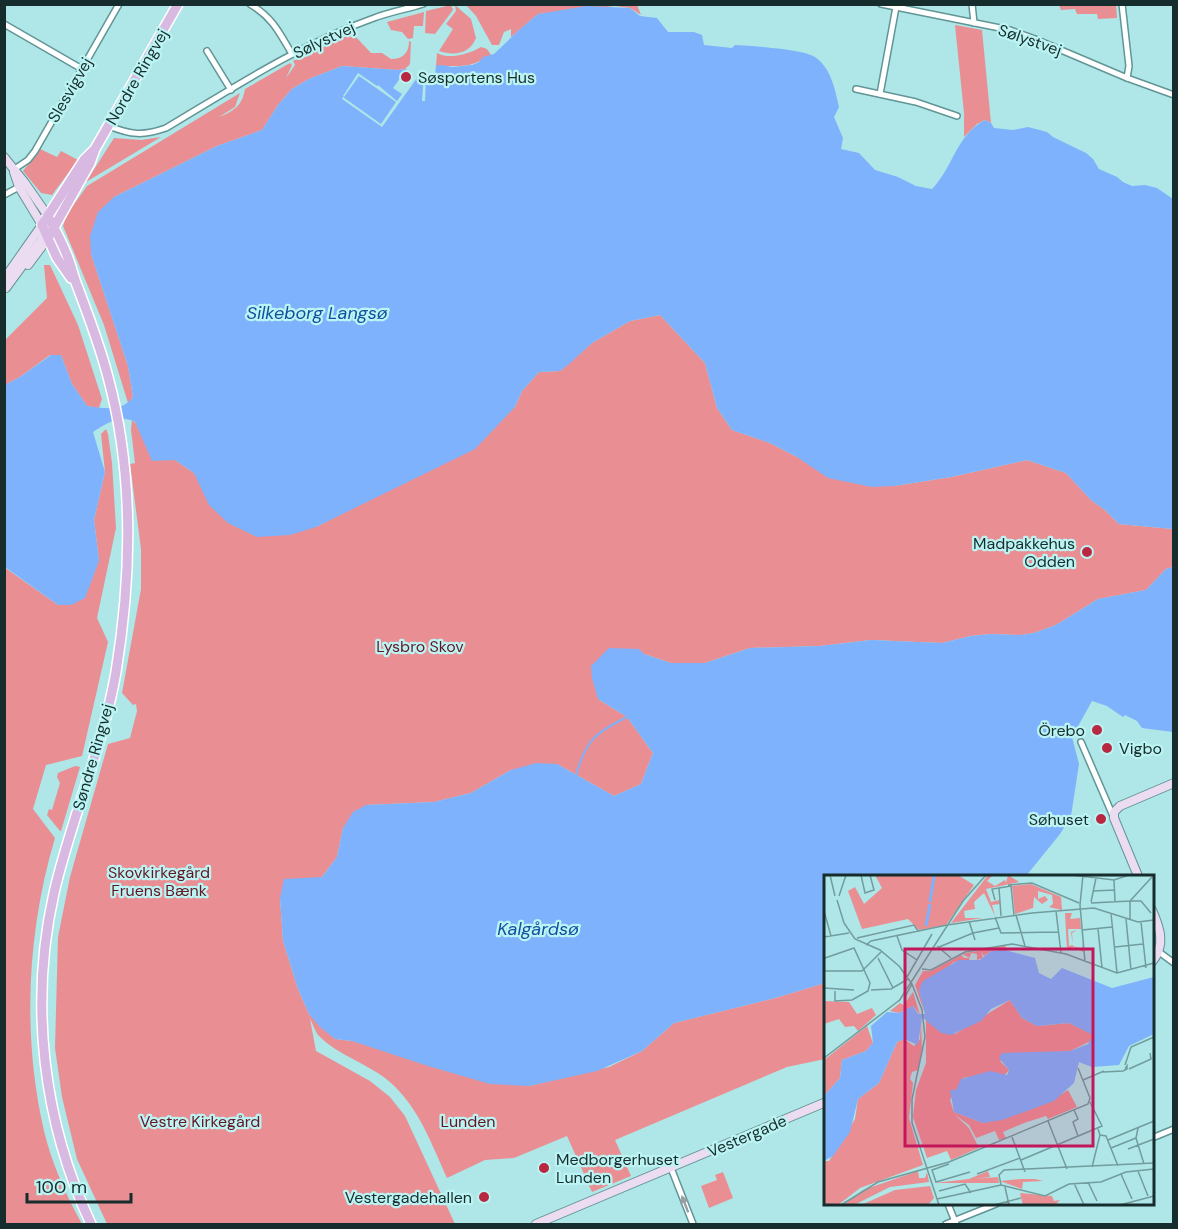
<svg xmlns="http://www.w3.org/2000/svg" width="1178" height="1229" font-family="'DM Sans',sans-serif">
	<rect width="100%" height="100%" fill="#afe6e7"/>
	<g fill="#e98f93">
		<polygon points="451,5 453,10 435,34 425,33 426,11"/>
		<path d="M455,5L471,19L476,38C470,54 454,56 439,51L453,29L446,24L456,11Z"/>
		<polygon points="466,5 637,5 641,15 630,8 615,6 538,14 511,37 511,29 504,32 499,45 492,45 476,16"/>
		<polygon points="1059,5 1116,5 1117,18 1098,19 1097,14 1077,14 1075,9 1061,10"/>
		<polygon points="424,12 423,26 414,26 413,38 408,39 402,32 391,30 387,22"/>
		<polygon points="955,25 982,30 991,123 985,120 977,124 964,137 964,113"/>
		<path d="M348,35H354L371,53H382L391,59C403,59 409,53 409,41L411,42L410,64L405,69L398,70L342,66L309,79L292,89L278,105L262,130L217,146L114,197L91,254L128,366L133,397L128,403L104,325L63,226L67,214L87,186L240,93L235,107L219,117C234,111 242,106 245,89L290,63L292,65L286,78L295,65L293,61Z"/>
		<path d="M481,47L487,49L491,55C484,58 478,63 469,65C457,67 447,65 436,67L437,53C450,60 469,54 481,47Z"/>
		<polygon points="161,137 86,182 114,138 141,140"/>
		<polygon points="40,149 57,157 61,151 78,160 52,195 41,193 23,171"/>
		<polygon points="44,265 50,265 78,325 102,399 99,408 87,406 72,384 61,355 50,355 20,377 5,385 5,340 47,298"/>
		<path d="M660,315L705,363L717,408L732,430L770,443L797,457L894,486L951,477L1027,460L1066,473L1091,500L1105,510L1119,524L1173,529V567L1166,569L1146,590L1098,599L1056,625L1034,633L1021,635L991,634L971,636L942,643L871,640L820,646L750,648L705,663H671L644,654L598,699L627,717L653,753L641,784L614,796L557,764L511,770L471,793L434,802L366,805L343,828L337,857L322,877L280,898L283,941L298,989L309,1014L335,1039L352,1041L529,1086L609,1067L642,1051L674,1023L775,998L825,983V1059L787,1067L615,1140L631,1176L592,1192L567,1136L514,1158L485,1160L447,1178C432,1145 419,1108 391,1083C370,1064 338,1056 318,1035C315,1031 313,1024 310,1019L316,1051L370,1081L390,1097L405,1116L455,1224H107L77,1159L62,1097L55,1048L58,937L70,877L108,744L130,738L137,711L136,704L133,705L122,693L141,589V549L130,464L135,463L131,430L132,420L175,460L194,473L316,527L373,498L515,407L522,391L539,372L560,371L592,343L630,321Z"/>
		<path d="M106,429L108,434L112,463L116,528L97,618L108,642L82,756L46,765L33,809L55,838C27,932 22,1035 44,1131C52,1164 66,1195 82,1224H5L4,567L58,605L99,561L94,520L105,472L101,434Z"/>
		<polygon points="75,766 80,767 61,831 60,831 47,815 49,809 52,810 60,783 57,777 58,773"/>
		<polygon points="723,1172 733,1198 709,1208 701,1186 717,1180 715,1175"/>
	</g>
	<g fill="#7eb2fc">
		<path d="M587,6L630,8L640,16L657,18L668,32H694L702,35L704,45L732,48L735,45C751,46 804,49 815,57C831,68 835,89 839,107L834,117L843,138L841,149L859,153L875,170L898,177L916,186L932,189C953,168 956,135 985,120L991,123L994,128L1013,130L1028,127L1047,132L1053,137L1086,153L1093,159L1099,169L1117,177L1123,182L1132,186L1145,185L1157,188L1173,199V529L1119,524L1105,510L1091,500L1066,473L1027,460L951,477L894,486L872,487L828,478L797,457L770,443L732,430L717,408L705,363L660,315L630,321L592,343L569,364L560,371L539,372L522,391L515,407L475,449L316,527L290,535L257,537L228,523L209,505L194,473L175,460L152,461L135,422C121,414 105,424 93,432L105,472L94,520L99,561L85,598L71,605H58L5,567V385L20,377L51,355H61L72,384L87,406C104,408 121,413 133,397L128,366L91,254L90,236L98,212L114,197L217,146L262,130L278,105L292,89L309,79L342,66L398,70L442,65L452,67L472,65L479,62L483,57L494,54L519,30L538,14Z"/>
		<polygon points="1173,567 1173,732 1142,728 1137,721 1125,715 1123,717 1107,706 1092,701 1072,737 1079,764 1071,816 1060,834 1026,876 826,876 825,983 775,998 674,1023 642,1051 597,1071 529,1086 490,1084 428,1066 352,1041 335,1039 320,1027 309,1014 298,989 283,941 280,898 284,879 322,877 337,857 343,828 353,812 366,805 434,802 471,793 511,770 536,763 557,764 614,796 641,784 653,753 627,717 598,699 592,678 591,666 609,648 639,649 644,654 671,663 705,663 750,648 820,646 871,640 942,643 971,636 991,634 1021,635 1034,633 1056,625 1098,599 1146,590 1166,569"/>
	</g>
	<polygon fill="#afe6e7" points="436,63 435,78 426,78 425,101 422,101 424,72 422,71 382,127 342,99 343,97 381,124 396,102 359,76 344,97 343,96 358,73 377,86 378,85 397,101 402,94 393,88 409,66"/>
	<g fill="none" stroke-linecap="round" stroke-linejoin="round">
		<path stroke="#7eb2fc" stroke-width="2" d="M576,775C586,740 595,733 627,717"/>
		<g stroke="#619596" stroke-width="8">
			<g id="street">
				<path d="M250,4C273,18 279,32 292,54"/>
				<polyline points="881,4 1010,30 1035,39 1127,78 1174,95"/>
				<polyline points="972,4 974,23"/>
				<polyline points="1122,4 1129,66 1127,78"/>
				<polyline points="4,24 82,69"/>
				<polyline points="207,51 231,90"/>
				<polyline points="856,89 916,102 957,116"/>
				<polyline points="880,94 896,7"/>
				<path d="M109,126C131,135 143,136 166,128C233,88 300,44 374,18C390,12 407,9 423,4"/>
				<polyline points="13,170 28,160 35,151 119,4"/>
				<polyline points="4,195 19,187"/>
				<polyline points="1081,742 1113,816"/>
				<polyline points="1159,952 1174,963"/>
				<polyline points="1152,1138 1174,1129"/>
				<polyline points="671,1168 693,1224"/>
				<polyline points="948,1204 956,1224"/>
				<polyline points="946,1224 996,1204"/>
			</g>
		</g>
		<g stroke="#619596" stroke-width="10">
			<g id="secondary">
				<polyline points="4,157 25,183 48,216 45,232 41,240 6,288"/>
				<polyline points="28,265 46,241"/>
				<polyline points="4,279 42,225 19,187 14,172"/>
				<polyline points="1138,876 1114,818 1114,812 1120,806 1174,783"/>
				<path d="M1152,910C1160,928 1166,945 1152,962"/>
				<polyline points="536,1224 826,1102"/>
			</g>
		</g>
		<g stroke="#fff" stroke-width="12">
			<g id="primary">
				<path d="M48,216C54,228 61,240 66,253C71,264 73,276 78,288C89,317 100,346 108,377C134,473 132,574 116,672C103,747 71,819 54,893C29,1004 43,1122 91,1224"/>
				<polyline points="48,238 90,163 95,149 178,4"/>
				<polyline points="71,278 57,258 42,225 84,160 93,151"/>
			</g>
		</g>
		<use href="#street" stroke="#fff" stroke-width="5"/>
		<use href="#secondary" stroke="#ecdcf1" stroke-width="8"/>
		<use href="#primary" stroke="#d8b9e2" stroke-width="9"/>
	</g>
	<defs><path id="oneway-solid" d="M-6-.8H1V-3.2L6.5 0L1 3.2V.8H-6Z" transform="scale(1.5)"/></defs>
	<use fill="#97a0a0" href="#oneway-solid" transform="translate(685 1204) rotate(-111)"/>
	<g fill="#b92841" stroke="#bcf4f4" stroke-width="2">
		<circle cx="406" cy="77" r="6"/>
		<circle cx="1087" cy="552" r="6"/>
		<circle cx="1097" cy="730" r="6"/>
		<circle cx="1107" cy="748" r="6"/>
		<circle cx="1101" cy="819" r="6"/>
		<circle cx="544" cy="1168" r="6"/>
		<circle cx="484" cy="1197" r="6"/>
	</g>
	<g text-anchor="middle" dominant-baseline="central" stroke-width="4.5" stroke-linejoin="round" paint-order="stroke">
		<g font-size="16" fill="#172d2d" stroke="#bcf4f4">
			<text transform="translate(324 40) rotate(-25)">Sølystvej</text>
			<text transform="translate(1030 40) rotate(19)">Sølystvej</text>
			<text transform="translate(137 77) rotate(-60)">Nordre Ringvej</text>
			<text transform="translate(70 90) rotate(-60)">Slesvigvej</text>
			<text transform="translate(93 757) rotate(-74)">Søndre Ringvej</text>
			<text transform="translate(747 1136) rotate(-23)">Vestergade</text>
		</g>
		<g font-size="16" fill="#172d2d" stroke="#bcf4f4" text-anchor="end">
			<text x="418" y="77" text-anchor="start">Søsportens Hus</text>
			<text x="1075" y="543">Madpakkehus<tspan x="1075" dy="18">Odden</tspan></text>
			<text x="1085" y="730">Örebo</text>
			<text x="1119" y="748" text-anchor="start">Vigbo</text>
			<text x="1089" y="819">Søhuset</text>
			<text x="556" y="1159" text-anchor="start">Medborgerhuset<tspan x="556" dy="18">Lunden</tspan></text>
			<text x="472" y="1197">Vestergadehallen</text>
		</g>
		<g font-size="16" fill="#631722" stroke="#bcf4f4">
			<text x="420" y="646">Lysbro Skov</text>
			<text x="159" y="872">Skovkirkegård<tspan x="159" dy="18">Fruens Bænk</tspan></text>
			<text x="200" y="1121">Vestre Kirkegård</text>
			<text x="468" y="1121">Lunden</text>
		</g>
		<g font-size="18" font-style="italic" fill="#1050a0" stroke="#bcf4f4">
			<text x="317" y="313">Silkeborg Langsø</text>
			<text x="538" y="929">Kalgårdsø</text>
		</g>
	</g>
	<g transform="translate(824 875)">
		<rect width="330" height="330" fill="#afe6e7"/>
		<path d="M51,0H134L150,10L122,50L95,55L84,44L38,54L24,16L31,12L40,29L58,13ZM164,0H169L163,6L171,11L181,5L182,8L184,0L195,7L162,14L167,27L175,25L176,29L168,30L171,41L160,18L150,27L151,34L140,36L141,43H159L127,48ZM207,9L237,22L238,35L225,32L229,29L228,20L214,16V24L221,21L224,25L218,29L210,22L209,33L191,39L188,11ZM241,38H248L246,44L256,43L258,63L257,54H244L245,71L249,70L247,57L253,55L248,58L249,71L258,74V64L259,77L250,72L243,74ZM181,70L183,77L167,76L160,81L157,77L159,83L153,85V79L147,78L145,85L130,87L95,115L101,139L91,110L99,96H107L137,80L140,83H146L138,79ZM89,117L96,140L89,131L75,138L66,136L76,128L80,130ZM186,125L198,143L213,151L245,148L268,159L269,165L246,176L188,180L176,186L185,195L179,202L170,197L139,203L126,225L130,237L159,248L225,227L244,215L253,232L224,244L222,241L200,248L179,257L182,263L175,265L171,256L152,263L145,250L131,240L145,253L155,273L127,285L123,276L103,283L89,242L92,215L102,188V141L105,148L131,159ZM0,126L25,127L33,139L48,133L52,140L34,156L30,151L21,152L15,144L0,149ZM97,143L98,177L94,195L88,197L86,204L89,208L85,243L99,290L36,313L14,330H0V286H5L31,244L34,224L55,208L73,167L80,164L90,171L96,164ZM43,151L49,168L42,176L18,185L16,203L0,221V185ZM94,296L95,303H101L103,297L105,307L66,312L30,330H19L39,315ZM164,296L166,302L149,304L174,302L175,308H110L145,304ZM197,304H211L219,306L199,307L198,314L176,306ZM106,311L110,323L104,330H37L71,315ZM196,318L228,321L230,326L236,325L231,330H199Z" fill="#e98f93"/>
		<path d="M181,75L211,83L215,98L227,104L238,93L288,113L330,102V159L305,171L295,190L268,192L255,187L250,208L230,226L178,245L159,248L130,237L126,215H132L137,204L166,196L183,200L185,195L175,183L178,178L246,176L264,169L269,160L245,148L213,151L198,143L186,125L167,134L157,146L127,160L117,158L98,142L94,170L80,164L73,167L55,208L34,224L26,257L9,281L0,286V221L16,203L18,185L42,176L49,168L47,151L63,137L75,138L89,131L94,139H101L95,115L99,106L135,85H156L167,76Z" fill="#7eb2fc"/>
		<path fill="none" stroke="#7eb2fc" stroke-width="3" d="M106,27L110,1M102,51L106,29"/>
		<path fill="none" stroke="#729c9d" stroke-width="1.5" d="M6,0L11,21M37,0L41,18L50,15L46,0M248,0L290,5L305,0M259,0L256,30L261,87M290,5L291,27M184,10L208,8L255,28M269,16L291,15M15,21L22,0M13,25L20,48M171,25L168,14L175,13M267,27L272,3M267,28L306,26L328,2M0,36L7,61M232,36L237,78M287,38L293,98M192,40L201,71M177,41L175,13L187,11L190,40M171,42L177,58L234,57M302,44L307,95M306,45V26H317L327,38M145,46L151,65M317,47L322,93M20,48L31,64L56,75L75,91L88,109L82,120M274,54L278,93M258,55L288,52M73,61L78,75L93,85M0,62L25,58M33,63L90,50L94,56M42,70L47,66L123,50L208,38L270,33L314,47L330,45M113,71L127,83M115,72L149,58L175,53M291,72L319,69M1,83L30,73L46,108L44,116L28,125L11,126V116M54,83L69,113M98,94L107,95L141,77L188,69L242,79L293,98L330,88M0,96H38L57,77M83,102L108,59M88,109L98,135L101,162L88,224V248L115,330M0,113L30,115M47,115L67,114L84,104M75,126L139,26L162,0M0,183L77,124M301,190L307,172L330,162M305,194L327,184L326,178M279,197L299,196L303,194V191L301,194M259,205L280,196M250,235L254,244L249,247L254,261M224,246L243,294M314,253L312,263L320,289M276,260L282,261L294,291M188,262L201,297M284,265L330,246M287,273L312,263M304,274L330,264M197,285L278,251L266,227M125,289L108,295L112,307L146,297M268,292L276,260L274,254M314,296L324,321M153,299L196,283M297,299L308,324M264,307L273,326M250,308L260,330M177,310L175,300L180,295L330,288M177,310L221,321L245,309L277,307L302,297L330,294M181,312L185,330M115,316L141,309L147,318M113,324L177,310M17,330L54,307L125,287L264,229L266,223L254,193M170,330L197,323M296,330L330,321"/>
		<path fill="#c2185b" fill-opacity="0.15" stroke="#c2185b" stroke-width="3" d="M81,74H269V271H81Z"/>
		<rect width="330" height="330" fill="none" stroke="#172d2d" stroke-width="3"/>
	</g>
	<rect width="1178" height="1229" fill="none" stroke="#172d2d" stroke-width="12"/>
	<path d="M27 1193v9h104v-9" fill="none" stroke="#172d2d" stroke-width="3"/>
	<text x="36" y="1193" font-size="18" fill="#172d2d" stroke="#bcf4f4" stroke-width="4.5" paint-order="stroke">100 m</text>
</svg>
